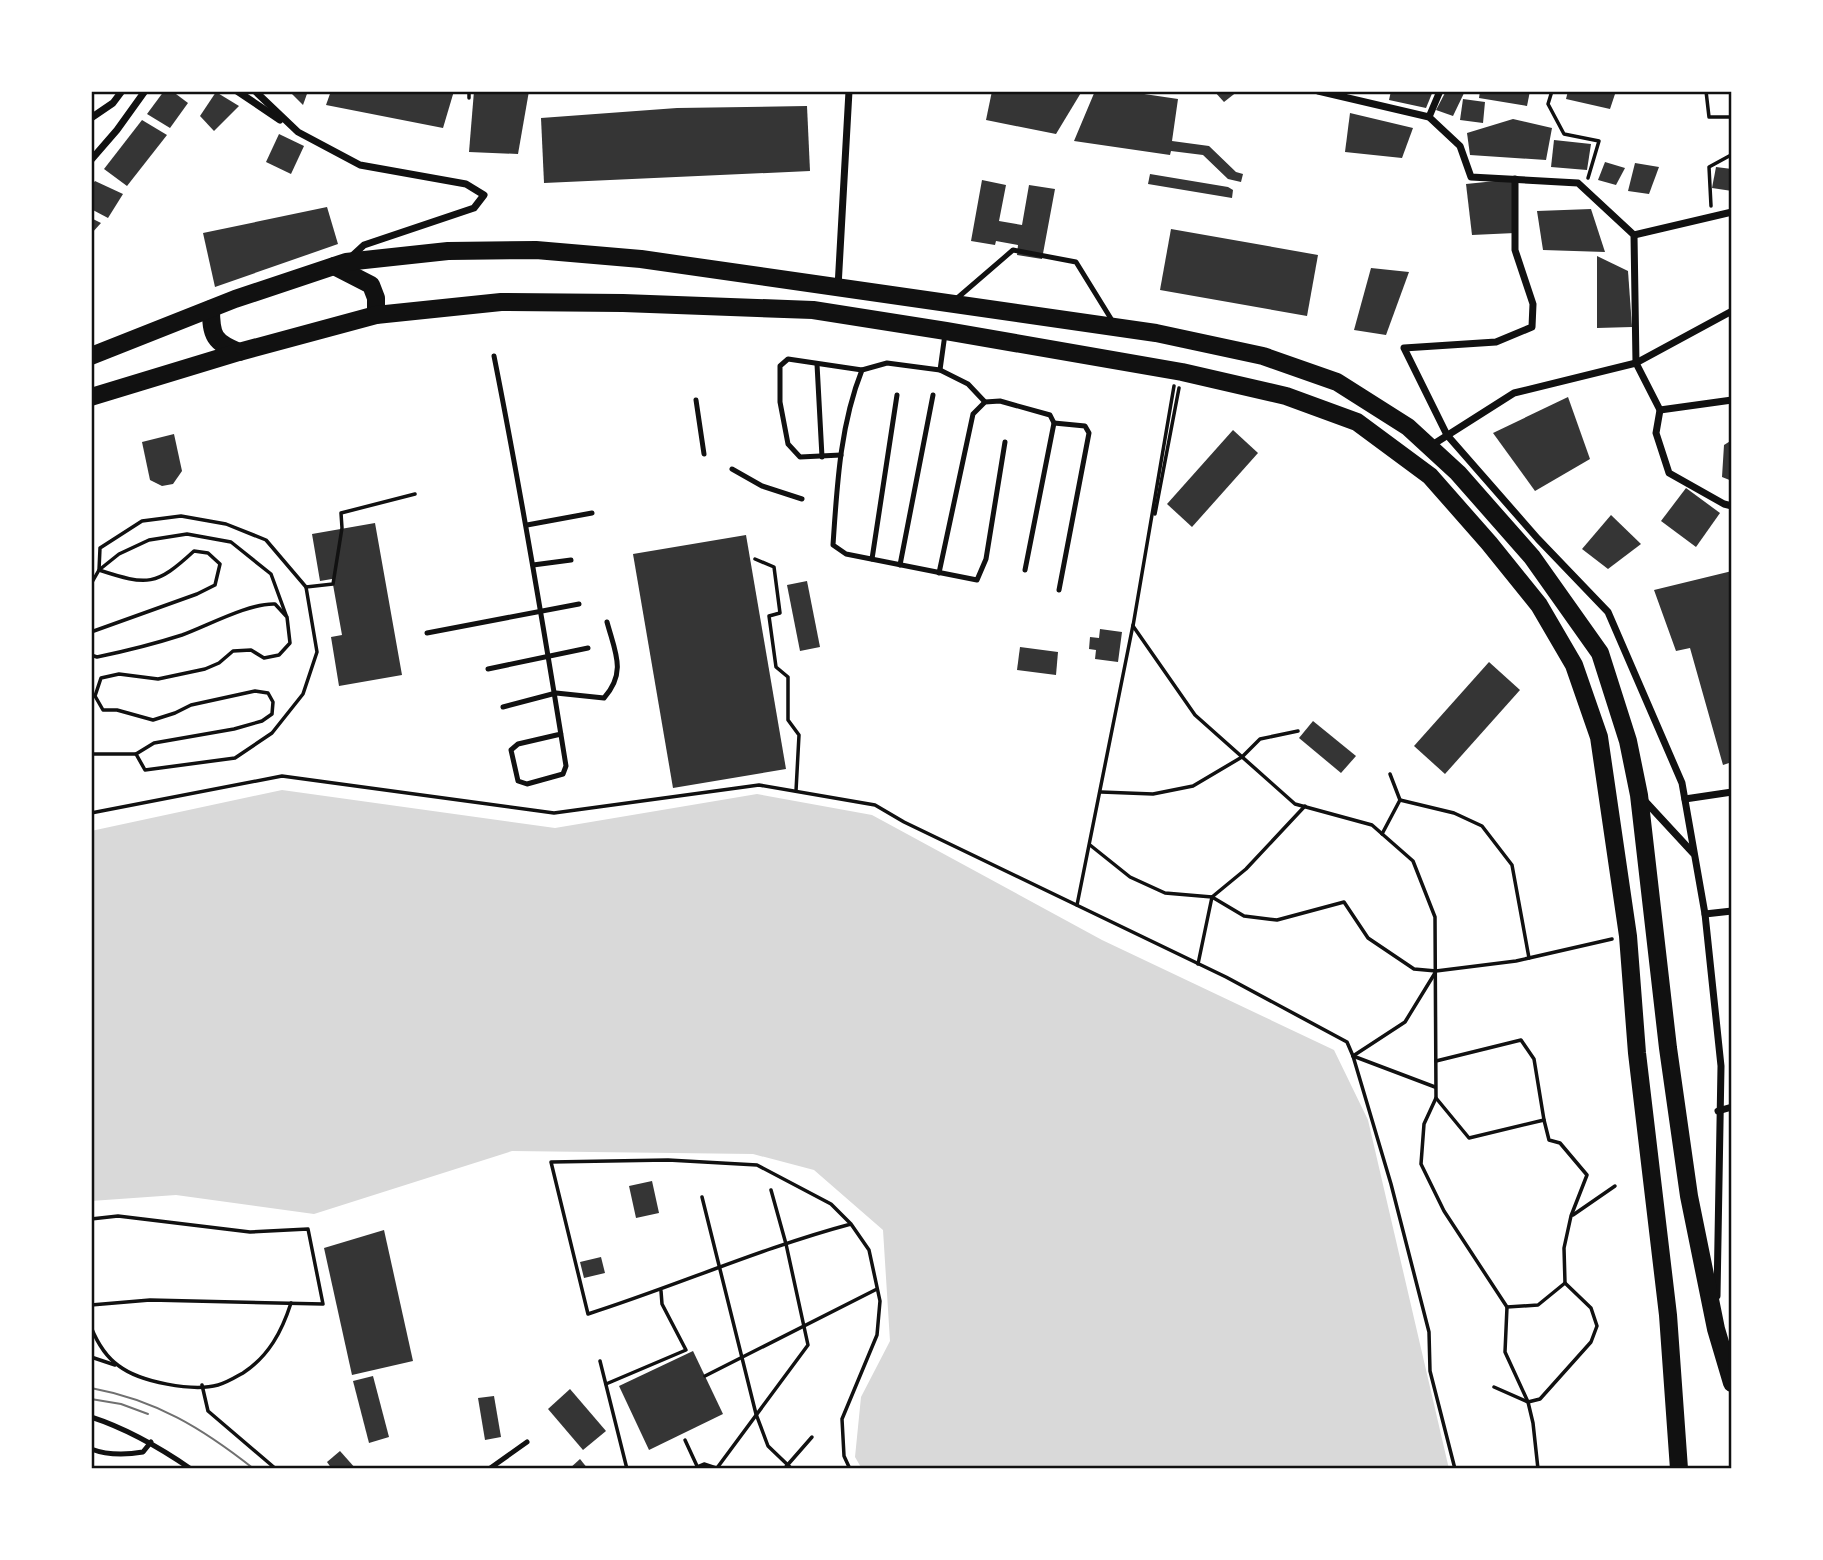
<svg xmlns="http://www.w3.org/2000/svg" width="1823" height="1560" font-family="'DM Sans',sans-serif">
	<rect width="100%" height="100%" fill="#fff"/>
	<polygon fill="#d9d9d9" points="282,790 555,828 757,794 872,815 1102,940 1334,1050 1368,1120 1449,1469 862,1469 855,1457 861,1397 890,1341 883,1230 814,1170 753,1154 512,1151 314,1214 176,1195 91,1201 91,831"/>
	<g fill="#353535">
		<polygon points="164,91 172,91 188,103 170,128 147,114"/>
		<polygon points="289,91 308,91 303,105"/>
		<polygon points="331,91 454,91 443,128 326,105"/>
		<polygon points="474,91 529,91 518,154 469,152"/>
		<polygon points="992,91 1082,91 1056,134 986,120"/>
		<polygon points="1095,91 1124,91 1178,99 1172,141 1209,146 1236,172 1243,174 1241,182 1228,179 1203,155 1171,151 1170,155 1074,141"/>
		<polygon points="1214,91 1238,91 1224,102"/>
		<polygon points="1391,91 1433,91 1426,108 1389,100"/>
		<polygon points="1446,91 1465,91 1453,116 1436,110"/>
		<polygon points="1480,91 1530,91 1527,106 1479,98"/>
		<polygon points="1568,91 1616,91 1610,109 1566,99"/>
		<polygon points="216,92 239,106 214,131 200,116"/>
		<polygon points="1463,99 1485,102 1483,123 1460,120"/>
		<polygon points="807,106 810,171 544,183 541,118 677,108"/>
		<polygon points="1350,113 1413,128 1402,158 1345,152"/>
		<polygon points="1513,119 1552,128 1546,160 1470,155 1467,133"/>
		<polygon points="142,120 167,135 127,186 104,169"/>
		<polygon points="279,134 304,146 291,174 266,162"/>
		<polygon points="1554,140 1591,144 1587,170 1551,167"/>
		<polygon points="1605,162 1625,168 1616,185 1598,180"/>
		<polygon points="1635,163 1659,167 1649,194 1628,191"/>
		<polygon points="1716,167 1732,169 1732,191 1712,188"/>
		<polygon points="1150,174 1228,187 1233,190 1232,198 1148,184"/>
		<polygon points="1515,179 1515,233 1472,235 1466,184"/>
		<polygon points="982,180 1006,185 999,221 1022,225 1029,185 1055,189 1042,259 1017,255 1018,245 996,241 995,245 971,241"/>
		<polygon points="95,181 123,194 108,218 91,209 91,186"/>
		<polygon points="327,207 338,244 215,287 203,233"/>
		<polygon points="1591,209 1605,252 1543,250 1537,211"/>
		<polygon points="91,218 101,223 91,234"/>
		<polygon points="1171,229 1318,255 1307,316 1160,290"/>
		<polygon points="1597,256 1628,271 1632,327 1597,328"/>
		<polygon points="1371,268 1409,272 1386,335 1354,330"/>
		<polygon points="1568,397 1590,459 1535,491 1493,433"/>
		<polygon points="1233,430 1258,453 1192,527 1167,504"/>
		<polygon points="174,434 182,471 173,484 162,486 150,480 142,442"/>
		<polygon points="1732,440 1732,481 1722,477 1724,445"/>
		<polygon points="1686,488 1720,513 1696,547 1661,521"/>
		<polygon points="1611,515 1641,544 1608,569 1582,549"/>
		<polygon points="375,523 402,675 339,686 331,637 342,635 332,579 320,581 312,534"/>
		<polygon points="746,535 786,769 673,788 633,554"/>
		<polygon points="1732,571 1732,762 1723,765 1690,648 1676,651 1654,590"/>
		<polygon points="807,581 820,647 800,651 787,585"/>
		<polygon points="1100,629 1122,632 1118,662 1095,659 1096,650 1089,649 1090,637 1099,638"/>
		<polygon points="1020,647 1058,652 1056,675 1017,670"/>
		<polygon points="1489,662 1520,690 1445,774 1414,746"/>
		<polygon points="1313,721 1356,756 1341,773 1299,738"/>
		<polygon points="652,1181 659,1213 636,1218 629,1186"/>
		<polygon points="384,1230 413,1361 352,1375 324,1248"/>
		<polygon points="601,1257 605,1273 584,1278 580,1262"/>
		<polygon points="693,1351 723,1414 649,1450 619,1386"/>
		<polygon points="373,1376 389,1437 369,1443 353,1381"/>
		<polygon points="570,1389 606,1431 583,1450 548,1409"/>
		<polygon points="494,1396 501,1437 485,1440 478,1398"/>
		<polygon points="340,1451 356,1469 332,1469 327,1462"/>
		<polygon points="580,1459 588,1469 569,1469"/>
	</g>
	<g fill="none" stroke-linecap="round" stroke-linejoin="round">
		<g stroke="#111" stroke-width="3.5">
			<polyline points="1552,91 1548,104 1564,134 1599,141 1588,178"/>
			<polyline points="1706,91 1709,117 1732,117"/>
			<polyline points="469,98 469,91"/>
			<polyline points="1711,206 1709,167 1731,155 1732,123"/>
			<polyline points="1174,386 1133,626 1195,715 1295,804 1372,825 1413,861 1435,917 1436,1098 1424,1124 1421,1164 1444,1211 1507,1307 1505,1352 1528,1402 1533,1423 1538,1469"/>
			<polyline points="1155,514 1179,388"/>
			<polyline points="755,559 774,567 780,613 769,616 776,667 788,677 788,720 799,735 796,791"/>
			<polyline points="91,584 99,570 119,554 149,540 187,534 231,542 271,574 286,615"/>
			<polyline points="306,587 333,584 342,528 341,513 415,494"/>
			<path d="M91,632L197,594L215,585L220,564L208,553L194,551C156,586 148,586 99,570L100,548L142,521L181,516L226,524L266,540L306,587L317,652L303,694L272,733L235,758L145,770L136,754"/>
			<path d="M91,655L97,657C126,651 154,644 182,635C209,625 249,603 275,604L287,617L290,643L279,655L264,658L251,650L233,651L219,663L205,669L158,679L119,674L101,678L95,696L103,710H117L153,720L175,713L191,705L255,691L268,693L273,702L272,714L262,721L234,729L154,743L136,754H91"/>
			<polyline points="1101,792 1153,794 1193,786 1242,757 1260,739 1298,731"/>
			<polyline points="1400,800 1454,813 1482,826 1512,865 1529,958"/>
			<polyline points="91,813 282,776 554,813 759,785 875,805 904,822 1226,977 1347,1042 1353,1056 1391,1184 1429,1332 1430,1371 1455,1469"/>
			<polyline points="1382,834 1400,800 1390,774"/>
			<polyline points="1090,845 1130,877 1165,893 1212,897 1246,869 1305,806"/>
			<polyline points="1077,905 1133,625"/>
			<polyline points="1198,964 1212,897 1244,916 1277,920 1344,902 1368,938 1414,969 1436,971 1516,961 1612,939"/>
			<polyline points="1353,1056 1405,1022 1435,973"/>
			<polyline points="1353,1056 1435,1087"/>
			<polyline points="1436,1061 1521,1040 1534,1059 1544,1120"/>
			<polyline points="1436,1098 1469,1138 1544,1120 1549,1140 1560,1143 1587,1175 1571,1216 1564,1248 1565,1283 1591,1308 1597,1326 1591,1342 1540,1399 1528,1402 1494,1387"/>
			<polyline points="702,1197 756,1414 768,1446 792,1469"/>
			<polyline points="1573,1215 1615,1186"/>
			<polyline points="91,1219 118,1216 250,1232 308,1229 323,1304 150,1300 91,1305"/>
			<polyline points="1507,1307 1538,1305 1565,1283"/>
			<path d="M91,1327C97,1342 106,1357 119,1366C140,1382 193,1392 218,1385C226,1383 236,1377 243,1373C269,1356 282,1331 291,1303"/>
			<polyline points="91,1357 115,1365"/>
			<polyline points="600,1361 627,1469"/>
			<polyline points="705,1376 877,1289"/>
			<polyline points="606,1384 686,1350 662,1304 661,1291"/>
			<polyline points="202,1385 208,1411 276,1469"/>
			<polyline points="685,1440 697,1466"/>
			<polyline points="717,1468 808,1345 786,1244 771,1190"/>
			<polyline points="692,1469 704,1464 716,1468"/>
			<polyline points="784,1469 812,1437"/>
			<path d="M850,1469L844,1456L842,1419L877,1335L880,1301L869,1250L851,1224L831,1204L757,1165L668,1160L551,1162L588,1314C676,1286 761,1248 851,1224"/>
		</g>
		<g stroke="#111" stroke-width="5">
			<polyline points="955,300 1013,250 1076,262 1113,322"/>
			<path d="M945,334L940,370L887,363L862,370C840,425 837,486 833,545L846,554L977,580L986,559L1005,442"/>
			<path d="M494,356C521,492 544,629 566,766L563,774L527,784L518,781L511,750L518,744L561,734"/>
			<polyline points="817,364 822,457"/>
			<polyline points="940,370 968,384 985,402"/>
			<polyline points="696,400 704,454"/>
			<polyline points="1054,423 1085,426 1089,433 1059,590"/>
			<polyline points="841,455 800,457 788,444 780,402 780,366 788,359 862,370"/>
			<polyline points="732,469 762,486 802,499"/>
			<polyline points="527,525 592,513"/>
			<polyline points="872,559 897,395"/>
			<polyline points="533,565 571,560"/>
			<polyline points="900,565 933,395"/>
			<polyline points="939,573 973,414 985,402 1000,401 1050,415 1054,423 1025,570"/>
			<polyline points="427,633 579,604"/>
			<polyline points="488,669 588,648"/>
			<path d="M503,707L556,693L604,698C627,672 615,652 607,622"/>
			<path d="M91,1417C128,1429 159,1447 191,1469"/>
			<path d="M91,1449C107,1455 126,1455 143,1452L151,1442"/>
			<polyline points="489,1469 527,1442"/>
		</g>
		<g stroke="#111" stroke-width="7">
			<polyline points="237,91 280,120"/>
			<polyline points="255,91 298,132 360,165 466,184 484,195 474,208 364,245 352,256"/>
			<polyline points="1318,91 1429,117 1460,146 1471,177 1578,183 1634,235 1636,363 1660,410 1656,433 1669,473 1724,504 1732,506"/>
			<polyline points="1429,117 1440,91"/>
			<polyline points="91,118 113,103 122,91"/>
			<polyline points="91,160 117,130 145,91"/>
			<polyline points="1515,179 1515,250 1533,304 1532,327 1496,342 1404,348 1447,435 1538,539 1608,612 1682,783 1705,914 1721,1066 1717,1296"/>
			<polyline points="1634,235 1732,212"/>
			<polyline points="838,287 849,91"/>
			<polyline points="1660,410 1732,400"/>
			<polyline points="1429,447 1514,393 1636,363 1732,311"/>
			<polyline points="1685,799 1732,792"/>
			<polyline points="1644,800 1693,853"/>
			<polyline points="1705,914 1732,911"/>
			<polyline points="1718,1111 1732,1107"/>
		</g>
		<g stroke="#111" stroke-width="18">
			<polyline points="334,266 371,285 376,298 376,315"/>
			<path d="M211,309C211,336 214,342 239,352"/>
			<polyline points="91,356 235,299 346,262 448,251 536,250 641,259 1156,333 1263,356 1337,382 1408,427 1458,473 1532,557 1600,653 1628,741 1639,795 1668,1048 1689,1196 1716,1329 1732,1383"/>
			<polyline points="91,397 239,352 376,315 501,302 623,303 813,310 946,331 1182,372 1286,396 1357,422 1430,476 1489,543 1539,605 1574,665 1599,737 1628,936 1637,1053 1668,1315 1679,1469"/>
		</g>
		<g stroke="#707070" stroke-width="2">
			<path d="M91,1388C156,1400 202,1428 254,1469"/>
			<polyline points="91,1399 121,1404 148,1414"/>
		</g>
	</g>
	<rect width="1823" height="1560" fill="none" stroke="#ffffff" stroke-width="186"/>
	<rect x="93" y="93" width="1637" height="1374" fill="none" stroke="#111" stroke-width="2.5"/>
</svg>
